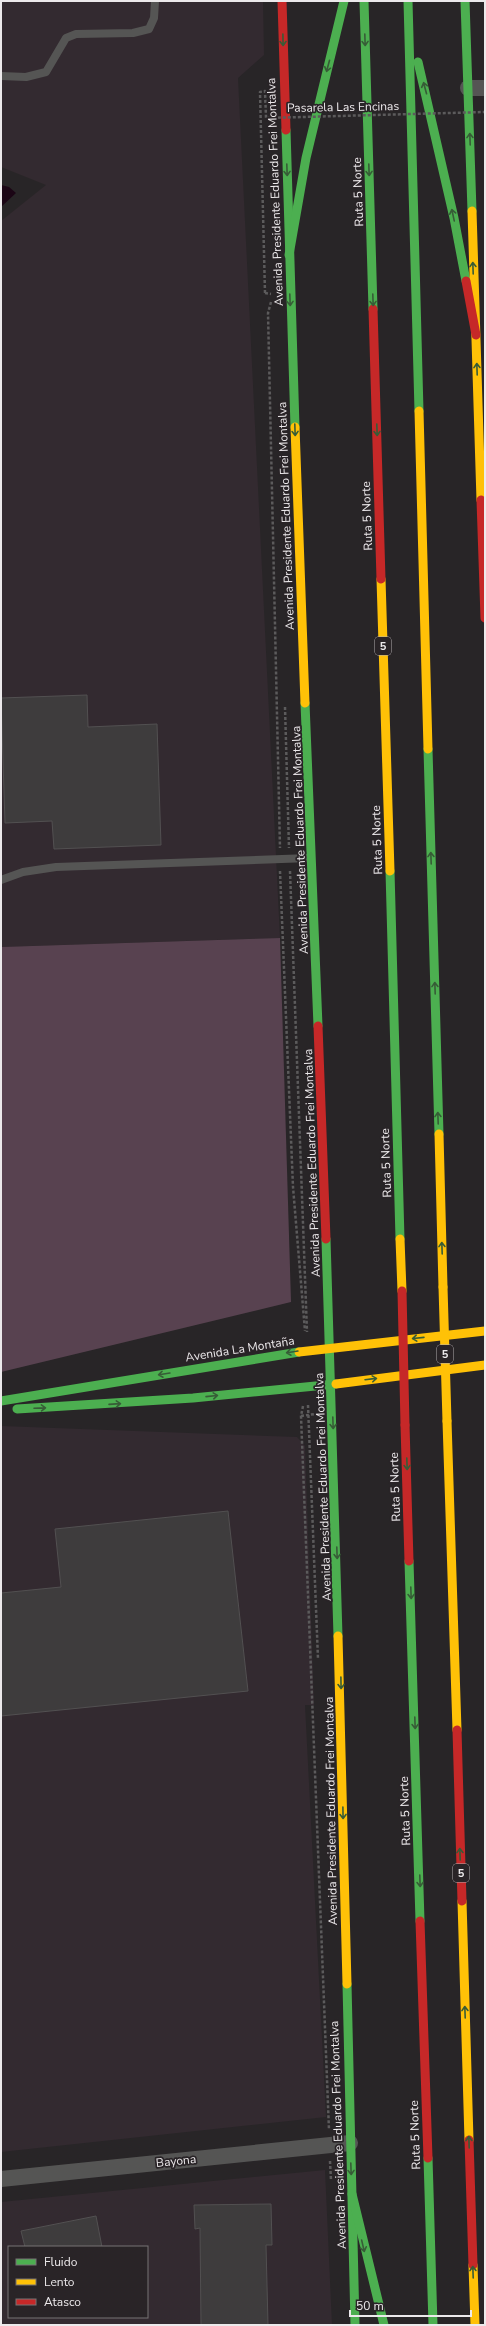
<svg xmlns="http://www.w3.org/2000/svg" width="486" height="2326" font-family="'Nunito Sans',sans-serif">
	<rect width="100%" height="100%" fill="#282527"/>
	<g fill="#332a30" fill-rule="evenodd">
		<polygon points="1,1 263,1 264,55 238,78 280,938 1,947 1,221 46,185 1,167"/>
		<polygon points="1,1426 297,1437 305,1446 314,1705 305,1705 326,2117 1,2152"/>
		<path d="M325,2170L332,2325H1V2202ZM9,2247H147V2317H9Z"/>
	</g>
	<polygon fill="#584250" points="280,938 291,1302 1,1372 1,947"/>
	<polygon fill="#1b0515" points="1,185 9,187 16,193 1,207"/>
	<g fill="#3e3c3d" stroke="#525051">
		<polygon points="87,695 88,727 157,724 161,845 54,849 52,821 5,823 1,698"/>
		<polygon points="228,1511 248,1691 1,1716 1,1593 61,1587 55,1529"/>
		<polygon points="271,2204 272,2245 266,2245 268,2325 201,2325 200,2228 195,2229 194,2205"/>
		<polygon points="96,2216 102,2247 25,2247 21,2231"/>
	</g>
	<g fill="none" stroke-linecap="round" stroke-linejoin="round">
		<g stroke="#5c5b5c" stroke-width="2.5" stroke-dasharray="3 2" stroke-linecap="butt">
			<polyline points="265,293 271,294"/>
			<polyline points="271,302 268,313 280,848"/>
			<polyline points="285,707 289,848"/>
			<polyline points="280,871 293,1187 305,1331"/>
			<polyline points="290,871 307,1332"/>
			<polyline points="308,1405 318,1659"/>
			<polyline points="303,1406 301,1416 329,2130"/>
			<polyline points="301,1416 315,1414"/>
			<polyline points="330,2161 331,2180"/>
		</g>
		<g stroke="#555554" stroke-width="8">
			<polyline points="1,76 26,77 46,72 66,38 76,34 133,33 149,29 154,18 155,1"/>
			<polyline points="1,880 23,872 56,867 310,858"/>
		</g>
		<g stroke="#555554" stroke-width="16">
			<polyline points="468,88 485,88"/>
			<polyline points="1,2179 350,2143"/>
		</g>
		<g stroke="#4caf50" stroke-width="9">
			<polyline points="364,1 373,309"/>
			<polyline points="408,1 419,411"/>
			<polyline points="465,1 472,211"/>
			<polyline points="418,62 454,218 466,281"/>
			<polyline points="286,130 295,427"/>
			<polyline points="289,255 306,158 344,1"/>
			<polyline points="305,703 318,1026"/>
			<polyline points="428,749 439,1134"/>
			<polyline points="390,871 400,1239"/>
			<polyline points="326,1239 338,1636"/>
			<polyline points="1,1401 299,1352"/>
			<polyline points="17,1409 193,1398 336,1384"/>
			<polyline points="409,1561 420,1921"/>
			<polyline points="347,1984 355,2325"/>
			<polyline points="428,2158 433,2325"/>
			<polyline points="352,2194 384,2325"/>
		</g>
		<g stroke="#ffc107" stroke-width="9">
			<polyline points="472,211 481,500"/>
			<polyline points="419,411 428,749"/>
			<polyline points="295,427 305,703"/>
			<polyline points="381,579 390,871"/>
			<polyline points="439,1134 443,1287"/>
			<polyline points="400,1239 402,1291"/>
			<polyline points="299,1352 485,1331"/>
			<polyline points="336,1384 485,1365"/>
			<polyline points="447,1421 457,1730"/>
			<polyline points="338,1636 347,1984"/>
			<polyline points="462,1901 469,2140"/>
			<polyline points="473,2265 475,2325"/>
		</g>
		<g stroke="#c62828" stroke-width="9">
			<polyline points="282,1 286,130"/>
			<polyline points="466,281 476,335"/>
			<polyline points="373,309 381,579"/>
			<polyline points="481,500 485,618"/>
			<polyline points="318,1026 326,1239"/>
			<polyline points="405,1425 409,1561"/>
			<polyline points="457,1730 462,1901"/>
			<polyline points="420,1921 428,2158"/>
			<polyline points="469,2140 473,2265"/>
		</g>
		<polyline stroke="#5c5b5c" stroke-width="2.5" stroke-dasharray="3 2" stroke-linecap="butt" points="265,293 260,92 265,91 266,118 485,112"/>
		<polyline stroke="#ffc107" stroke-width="9" points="443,1287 447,1421"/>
		<polyline stroke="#c62828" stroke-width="9" points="402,1291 405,1425"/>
	</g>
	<defs><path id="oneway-shaft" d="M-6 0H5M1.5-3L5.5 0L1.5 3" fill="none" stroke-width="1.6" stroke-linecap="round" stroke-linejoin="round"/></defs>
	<g stroke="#375c37">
		<use href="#oneway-shaft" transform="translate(283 40) rotate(89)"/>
		<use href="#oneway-shaft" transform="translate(365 40) rotate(88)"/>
		<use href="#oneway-shaft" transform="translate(328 66) rotate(105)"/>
		<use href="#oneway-shaft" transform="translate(425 88) rotate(-105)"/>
		<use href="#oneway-shaft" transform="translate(470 139) rotate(-92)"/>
		<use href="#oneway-shaft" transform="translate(287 170) rotate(88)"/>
		<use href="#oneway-shaft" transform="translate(369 170) rotate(88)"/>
		<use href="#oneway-shaft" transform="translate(453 215) rotate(-102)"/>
		<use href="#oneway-shaft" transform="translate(473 268) rotate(-92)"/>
		<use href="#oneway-shaft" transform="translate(290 300) rotate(88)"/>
		<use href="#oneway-shaft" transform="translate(373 300) rotate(88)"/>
		<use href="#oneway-shaft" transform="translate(477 369) rotate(-92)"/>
		<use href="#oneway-shaft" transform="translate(295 430) rotate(88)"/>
		<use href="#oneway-shaft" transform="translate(377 430) rotate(88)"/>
		<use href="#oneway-shaft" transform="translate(431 858) rotate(-92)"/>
		<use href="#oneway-shaft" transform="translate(435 988) rotate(-92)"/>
		<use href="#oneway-shaft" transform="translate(438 1118) rotate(-92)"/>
		<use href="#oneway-shaft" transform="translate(442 1248) rotate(-92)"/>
		<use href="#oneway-shaft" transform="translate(418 1338) rotate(174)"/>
		<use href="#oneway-shaft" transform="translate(292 1352) rotate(171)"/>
		<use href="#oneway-shaft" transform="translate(164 1374) rotate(171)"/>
		<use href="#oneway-shaft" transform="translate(371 1379) rotate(-7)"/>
		<use href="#oneway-shaft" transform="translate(212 1396) rotate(-6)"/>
		<use href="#oneway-shaft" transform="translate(115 1404) rotate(-4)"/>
		<use href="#oneway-shaft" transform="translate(40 1408) rotate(-2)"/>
		<use href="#oneway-shaft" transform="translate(333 1423) rotate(88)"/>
		<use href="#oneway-shaft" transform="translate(407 1464) rotate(88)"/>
		<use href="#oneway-shaft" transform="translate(337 1553) rotate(88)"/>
		<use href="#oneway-shaft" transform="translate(411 1593) rotate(88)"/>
		<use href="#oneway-shaft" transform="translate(341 1683) rotate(89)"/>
		<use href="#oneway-shaft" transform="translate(415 1723) rotate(88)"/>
		<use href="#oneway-shaft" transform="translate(343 1813) rotate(89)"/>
		<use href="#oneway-shaft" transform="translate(460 1854) rotate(-92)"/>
		<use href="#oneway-shaft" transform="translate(420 1881) rotate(88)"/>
		<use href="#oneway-shaft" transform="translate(465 2012) rotate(-92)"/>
		<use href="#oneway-shaft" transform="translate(469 2142) rotate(-92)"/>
		<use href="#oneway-shaft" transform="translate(351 2169) rotate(88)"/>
		<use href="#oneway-shaft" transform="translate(363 2246) rotate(77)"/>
		<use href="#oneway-shaft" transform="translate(473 2272) rotate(-92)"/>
	</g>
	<g text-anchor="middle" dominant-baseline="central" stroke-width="3.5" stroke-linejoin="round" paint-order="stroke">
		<g fill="#292427" stroke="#b2aeb0" stroke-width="1">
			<rect x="375" y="637" width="16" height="18" rx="3"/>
			<rect x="437" y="1345" width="16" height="18" rx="3"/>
			<rect x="453" y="1864" width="16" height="18" rx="3"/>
		</g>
		<g font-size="11" font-weight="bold" fill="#ece9eb">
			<text x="383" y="646">5</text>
			<text x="445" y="1354">5</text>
			<text x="461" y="1873">5</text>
		</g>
		<g font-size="12" fill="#ece9eb" stroke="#292427">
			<text transform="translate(343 107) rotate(-1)">Pasarela Las Encinas</text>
			<text transform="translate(275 192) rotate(-92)">Avenida Presidente Eduardo Frei Montalva</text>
			<text transform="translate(358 192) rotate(-92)">Ruta 5 Norte</text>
			<text transform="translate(286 516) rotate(-92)">Avenida Presidente Eduardo Frei Montalva</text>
			<text transform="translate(367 516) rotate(-92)">Ruta 5 Norte</text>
			<text transform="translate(300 840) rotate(-92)">Avenida Presidente Eduardo Frei Montalva</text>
			<text transform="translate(377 840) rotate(-92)">Ruta 5 Norte</text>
			<text transform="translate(312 1163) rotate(-92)">Avenida Presidente Eduardo Frei Montalva</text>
			<text transform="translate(386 1163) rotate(-92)">Ruta 5 Norte</text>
			<text transform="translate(240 1349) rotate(-9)">Avenida La Montaña</text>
			<text transform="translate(323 1487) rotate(-92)">Avenida Presidente Eduardo Frei Montalva</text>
			<text transform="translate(395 1487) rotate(-92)">Ruta 5 Norte</text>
			<text transform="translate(331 1811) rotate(-91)">Avenida Presidente Eduardo Frei Montalva</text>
			<text transform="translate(405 1811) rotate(-92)">Ruta 5 Norte</text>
			<text transform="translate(338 2135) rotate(-92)">Avenida Presidente Eduardo Frei Montalva</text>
			<text transform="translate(415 2135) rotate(-92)">Ruta 5 Norte</text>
			<text transform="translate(176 2161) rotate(-6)">Bayona</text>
		</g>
	</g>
	<rect width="486" height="2326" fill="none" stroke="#ece9eb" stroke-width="4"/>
	<rect x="8" y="2246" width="140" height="72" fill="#292427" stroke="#777375"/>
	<rect x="16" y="2259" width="20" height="6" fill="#4caf50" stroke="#777375"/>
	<text x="44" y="2266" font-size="12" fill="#ece9eb">Fluido</text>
	<rect x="16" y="2279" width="20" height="6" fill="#ffc107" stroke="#777375"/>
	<text x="44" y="2286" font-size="12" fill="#ece9eb">Lento</text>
	<rect x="16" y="2299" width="20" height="6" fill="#c62828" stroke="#777375"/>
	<text x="44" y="2306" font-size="12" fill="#ece9eb">Atasco</text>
	<path d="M350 2310v6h121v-6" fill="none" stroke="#ece9eb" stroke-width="2"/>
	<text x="356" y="2310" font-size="12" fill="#ece9eb" stroke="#292427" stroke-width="3" paint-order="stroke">50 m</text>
</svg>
